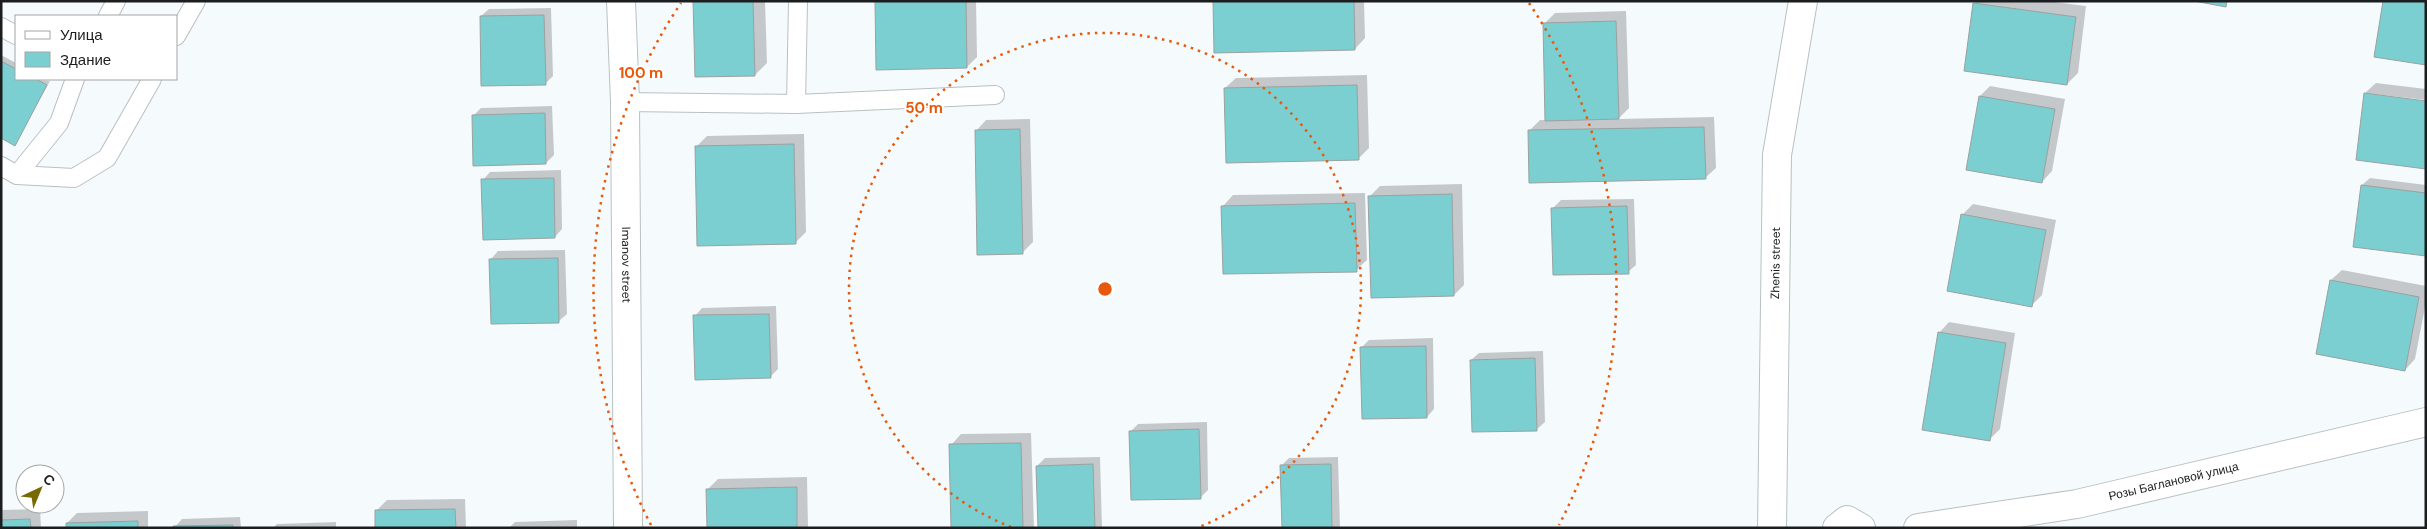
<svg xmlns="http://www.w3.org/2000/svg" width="2427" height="529" font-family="'DM Sans',sans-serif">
	<rect width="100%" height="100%" fill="#f5fbfd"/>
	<g fill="#0003">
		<polygon points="695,1 765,1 767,63 755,75"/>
		<polygon points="876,1 976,1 977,57 967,67"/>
		<polygon points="1214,1 1364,1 1365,38 1355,49"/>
		<polygon points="1977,1 2046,1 2086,6 2078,73 2067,84 1974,4"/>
		<polygon points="551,8 553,76 545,84 481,16 489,9"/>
		<polygon points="1626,11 1629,108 1618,119 1714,117 1716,168 1705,178 1529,131 1540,120 1547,120 1545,23 1555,13"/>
		<polygon points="1,55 16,63 16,79 50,81 15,144 1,137"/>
		<polygon points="1367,75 1369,148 1358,159 1225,88 1236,78"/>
		<polygon points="2376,83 2426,89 2426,100 2365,93"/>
		<polygon points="1990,86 2065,99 2052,171 2042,182 1980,96"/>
		<polygon points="552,106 554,155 546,163 474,115 481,108"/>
		<polygon points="1030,119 1033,242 1022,253 976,131 986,120"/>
		<polygon points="804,134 806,232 795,243 696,147 707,136"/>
		<polygon points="561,170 562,229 555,237 483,180 490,172"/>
		<polygon points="2370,178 2426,185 2426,255 2362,185"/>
		<polygon points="1462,184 1464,285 1454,295 1370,196 1380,186"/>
		<polygon points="1365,193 1367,260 1356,270 1223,206 1233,195"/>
		<polygon points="1634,199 1636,265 1628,272 1553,208 1561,200"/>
		<polygon points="1973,204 2056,220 2042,295 2031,306 1962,215"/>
		<polygon points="565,250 567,314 559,321 492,322 491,259 498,251"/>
		<polygon points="2342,270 2426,286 2426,302 2415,359 2405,370 2331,280"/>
		<polygon points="776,306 778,369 770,377 695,316 702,308"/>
		<polygon points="1949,322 2015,333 2000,429 1989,440 1939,333"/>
		<polygon points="1433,338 1434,409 1427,417 1361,348 1369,340"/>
		<polygon points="1543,351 1545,422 1537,429 1471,360 1479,353"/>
		<polygon points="1207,422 1208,490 1200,498 1130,432 1138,424"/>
		<polygon points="1031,433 1034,528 953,528 951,445 961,434"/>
		<polygon points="1100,457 1102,528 1039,528 1037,466 1045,458"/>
		<polygon points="1338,457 1340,528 1283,528 1281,466 1289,458"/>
		<polygon points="807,477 808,528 708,528 708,489 718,479"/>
		<polygon points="465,499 466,528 376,528 376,511 387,500"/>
		<polygon points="40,509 41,528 1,528 1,510"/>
		<polygon points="148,511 148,528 67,528 67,523 77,513"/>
		<polygon points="240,517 241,528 174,528 182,519"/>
		<polygon points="577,520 577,528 509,528 515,522"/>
		<polygon points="336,522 336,528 273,528 277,524"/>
	</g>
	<g fill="#7ccfd0" stroke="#9aa1a1">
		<polygon points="693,1 753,1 755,76 695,77"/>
		<polygon points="875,1 966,1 967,68 876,70"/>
		<polygon points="1213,1 1354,1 1355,50 1214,53"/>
		<polygon points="2194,1 2227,1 2226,7"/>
		<polygon points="2383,1 2426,1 2426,65 2374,57"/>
		<polygon points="1973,3 2076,17 2067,85 1964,71"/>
		<polygon points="544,15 546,85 481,86 480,16"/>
		<polygon points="1616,21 1619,119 1545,121 1543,23"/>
		<polygon points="1,61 16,69 16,79 36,79 47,85 15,146 1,138"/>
		<polygon points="1357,85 1359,160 1226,163 1224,88"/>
		<polygon points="2364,93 2426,101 2426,169 2356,160"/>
		<polygon points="1979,96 2055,109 2042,183 1966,170"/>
		<polygon points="545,113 546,164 473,166 472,115"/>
		<polygon points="1704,127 1706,179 1529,183 1528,130"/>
		<polygon points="1020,129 1023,254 977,255 975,130"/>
		<polygon points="794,144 796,244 697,246 695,146"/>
		<polygon points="554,178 555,238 483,240 481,179"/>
		<polygon points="2361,185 2426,193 2426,256 2353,247"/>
		<polygon points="1452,194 1454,296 1371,298 1368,196"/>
		<polygon points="1355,203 1357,272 1223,274 1221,206"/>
		<polygon points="1627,206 1629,274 1553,275 1551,208"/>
		<polygon points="1961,214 2046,230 2032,307 1947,291"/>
		<polygon points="558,258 559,323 491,324 489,259"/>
		<polygon points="2330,280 2419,297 2405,371 2316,354"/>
		<polygon points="769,314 771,378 695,380 693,315"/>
		<polygon points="1938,332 2006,343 1990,441 1922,430"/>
		<polygon points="1426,346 1427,418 1362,419 1360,347"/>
		<polygon points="1535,358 1537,431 1472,432 1470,360"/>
		<polygon points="1199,429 1201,499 1131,500 1129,431"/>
		<polygon points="1021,443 1023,528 951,528 949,444"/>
		<polygon points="1093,464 1095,528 1038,528 1036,466"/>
		<polygon points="1331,464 1332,528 1282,528 1280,465"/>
		<polygon points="797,487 797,528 707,528 706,489"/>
		<polygon points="455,509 456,528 375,528 375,510"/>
		<polygon points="30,519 31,528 1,528 1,520"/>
		<polygon points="138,521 138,528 66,528 66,523"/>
		<polygon points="233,525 233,528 173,528 173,526"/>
	</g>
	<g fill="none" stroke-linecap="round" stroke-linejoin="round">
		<g stroke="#bac0c2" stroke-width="20">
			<g id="service">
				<polyline points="798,1 796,104 995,95"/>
				<polyline points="108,16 116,1"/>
				<polyline points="1,27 16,35"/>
				<polyline points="176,36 196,1"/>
				<polyline points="625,102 796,104"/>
				<polyline points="1,166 17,175 59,123 75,79"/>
				<polyline points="17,175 74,178 107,158 152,79"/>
			</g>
		</g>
		<g stroke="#bac0c2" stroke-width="30">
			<g id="minor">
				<path id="s1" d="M621,1L625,102L628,528"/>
				<path id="s2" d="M1772,528L1777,155L1803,1"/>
				<polyline points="1837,528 1847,520 1861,528"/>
				<path id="s3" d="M1918,528L2077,504L2426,422"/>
			</g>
		</g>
		<use href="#service" stroke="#fff" stroke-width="18"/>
		<use href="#minor" stroke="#fff" stroke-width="28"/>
	</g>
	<g fill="none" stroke="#e8590c" stroke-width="2.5" stroke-dasharray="2.5 5">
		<path d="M1011 527A256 256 0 1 1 1199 527"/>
		<path d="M651 525A512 512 0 0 1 681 3M1529 3A512 512 0 0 1 1559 525"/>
	</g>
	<g text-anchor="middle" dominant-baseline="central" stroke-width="4" stroke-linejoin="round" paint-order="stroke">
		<g font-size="12" fill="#1b1d1e" stroke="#fff">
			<text stroke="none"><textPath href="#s2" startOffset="265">Zhenis street</textPath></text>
			<text stroke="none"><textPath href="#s1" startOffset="264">Imanov street</textPath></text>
			<text stroke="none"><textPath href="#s3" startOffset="260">Розы Баглановой улица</textPath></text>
		</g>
	</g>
	<circle cx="1105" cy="289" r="8" fill="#e8590c" stroke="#fff" stroke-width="2.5"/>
	<g font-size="15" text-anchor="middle" font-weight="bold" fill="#e8590c" stroke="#fff" stroke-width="4" stroke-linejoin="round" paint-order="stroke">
		<text x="641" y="78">100 m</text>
		<text x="924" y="113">50 m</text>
	</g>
	<rect width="2427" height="529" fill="none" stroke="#1b1d1e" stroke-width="5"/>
	<rect x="15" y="15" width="162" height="65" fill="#ffffff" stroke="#a4a5a5"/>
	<rect x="25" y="31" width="25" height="8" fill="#ffffff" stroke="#a4a5a5"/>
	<text x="60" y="40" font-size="15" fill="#1b1d1e">Улица</text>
	<rect x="25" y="52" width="25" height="15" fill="#7ccfd0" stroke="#a4a5a5"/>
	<text x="60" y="65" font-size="15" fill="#1b1d1e">Здание</text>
	<g transform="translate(40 489) rotate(44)"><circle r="24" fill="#ffffff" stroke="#a4a5a5"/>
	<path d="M0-4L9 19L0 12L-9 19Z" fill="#786a01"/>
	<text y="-8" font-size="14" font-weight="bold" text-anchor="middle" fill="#1b1d1e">С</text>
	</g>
</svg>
